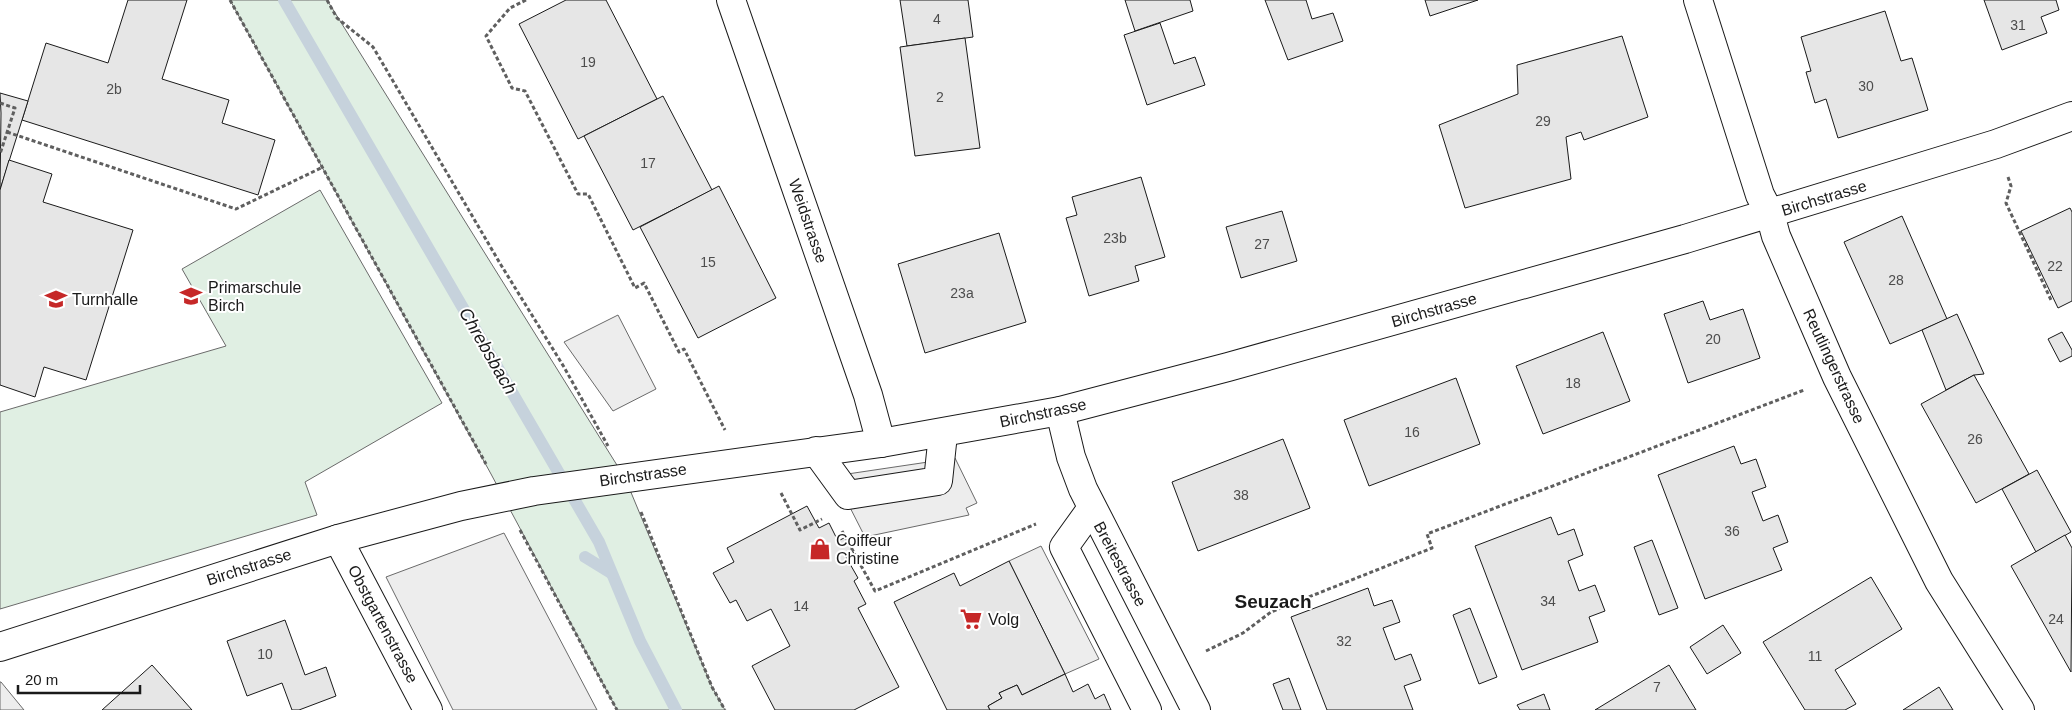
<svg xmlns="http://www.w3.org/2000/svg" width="2072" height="710" font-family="Helvetica,sans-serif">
	<rect width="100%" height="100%" fill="#fff"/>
	<g fill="#e0efe3" stroke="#6a6a6a">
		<polygon points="230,0 327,0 625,478 712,687 725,710 617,710 491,474"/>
		<polygon points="320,190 442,403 305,482 317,515 0,609 0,412 226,346 182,269"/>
	</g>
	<g fill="#ededed" stroke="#6a6a6a">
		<polygon points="618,315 656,389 613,411 564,342"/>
		<polygon points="955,458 977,503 966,508 969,515 865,537 834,476"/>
		<polygon points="504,533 597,710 453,710 386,577"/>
		<polygon points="1041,546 1099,659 1065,674 1009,561"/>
		<polygon points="0,682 1,682 24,710 0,710"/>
	</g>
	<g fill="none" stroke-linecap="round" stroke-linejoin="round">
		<g stroke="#c6d2dc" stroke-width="12">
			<polyline points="284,0 599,542 640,641 676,710"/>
			<polyline points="585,557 611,573"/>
		</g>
	</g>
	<g fill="#e6e6e6" stroke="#1a1a1a">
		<polygon points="128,0 187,0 162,79 229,100 222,123 275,140 258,195 22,120 46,43 108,63"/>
		<polygon points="566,0 606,0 657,99 578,139 519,24"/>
		<polygon points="900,0 968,0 973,37 907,46"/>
		<polygon points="1125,0 1190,0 1193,11 1135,31"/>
		<polygon points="1265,0 1306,0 1312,19 1333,13 1343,41 1288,60"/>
		<polygon points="1425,0 1478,0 1430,16"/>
		<polygon points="1984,0 2056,0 2059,10 2041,17 2047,33 2002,50"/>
		<polygon points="1885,11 1901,61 1912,58 1928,110 1838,138 1826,99 1815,103 1806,72 1811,71 1801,37"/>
		<polygon points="1160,23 1174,64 1195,57 1205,85 1147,105 1124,35"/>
		<polygon points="1622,36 1648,117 1584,140 1581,132 1566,137 1571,179 1465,208 1439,125 1518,94 1517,65"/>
		<polygon points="965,38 980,148 915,156 900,47"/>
		<polygon points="0,93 28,101 0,190 1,113"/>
		<polygon points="663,96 712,190 633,230 584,136"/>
		<polygon points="9,160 52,174 43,202 133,230 86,380 44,367 35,397 0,385 0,190"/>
		<polygon points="1141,177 1165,257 1135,266 1139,281 1089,296 1066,218 1077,215 1072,197"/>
		<polygon points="719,186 776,298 698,338 640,227"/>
		<polygon points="2070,208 2072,212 2072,301 2058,308 2021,231"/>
		<polygon points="1282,211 1297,261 1241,278 1226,227"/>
		<polygon points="1902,216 1947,319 1890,344 1844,242"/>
		<polygon points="999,233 1026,322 925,353 898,264"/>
		<polygon points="1703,301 1710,320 1743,309 1760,358 1688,383 1664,314"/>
		<polygon points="1957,314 1984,374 1974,375 1946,390 1922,330"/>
		<polygon points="1603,332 1630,401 1543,434 1516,366"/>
		<polygon points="2062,332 2072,350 2072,356 2060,362 2048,339"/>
		<polygon points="1974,375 2029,474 1976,503 1921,404"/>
		<polygon points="1456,378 1480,444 1369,486 1344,420"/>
		<polygon points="1283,439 1310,508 1198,551 1172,482"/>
		<polygon points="1734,446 1741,464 1756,459 1766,487 1752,492 1763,521 1778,515 1788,542 1773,548 1782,570 1705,599 1658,475"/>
		<polygon points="2037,470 2071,532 2036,552 2002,489"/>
		<polygon points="807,506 819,528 829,523 838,541 846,537 854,554 846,557 858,578 854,581 866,604 858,608 899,687 854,710 775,710 752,666 790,646 771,609 747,621 736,600 730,603 713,573 734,562 727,548"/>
		<polygon points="1551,517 1558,535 1574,529 1583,555 1568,561 1579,591 1595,585 1605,611 1589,617 1598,642 1522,670 1475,546"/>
		<polygon points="2065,535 2072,548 2071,672 2011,566"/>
		<polygon points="1652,540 1678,608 1659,615 1634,547"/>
		<polygon points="1009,561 1065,674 1022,695 1017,685 999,693 1002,698 988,706 990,710 947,710 894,602 954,573 960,586"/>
		<polygon points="1871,577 1902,629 1835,670 1856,704 1845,710 1805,710 1763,642"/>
		<polygon points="1368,588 1374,606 1392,600 1400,622 1383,628 1395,660 1411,654 1421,680 1404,686 1413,710 1327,710 1291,617"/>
		<polygon points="1470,608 1497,677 1479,684 1453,615"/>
		<polygon points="285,620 305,675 326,667 336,696 299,710 292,710 282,683 247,696 227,641"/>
		<polygon points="1723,625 1741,653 1707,674 1690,647"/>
		<polygon points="152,665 192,710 102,710"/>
		<polygon points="1669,665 1696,710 1595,710"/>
		<polygon points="1065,674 1073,692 1088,684 1095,699 1104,694 1111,710 990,710 988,706 1002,698 999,693 1017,685 1022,695"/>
		<polygon points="1289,678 1301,710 1283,710 1273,684"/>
		<polygon points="1939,687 1953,710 1903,710"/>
		<polygon points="1544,694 1550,710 1520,710 1517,705"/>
	</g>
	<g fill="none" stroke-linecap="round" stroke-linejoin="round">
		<g stroke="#1a1a1a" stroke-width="30">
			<g id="minor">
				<polyline points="731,0 868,395 881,443"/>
				<polyline points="1698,0 1760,195 1770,214 1776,236 1837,377 1939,581 2020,710"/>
				<polyline points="1060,411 1071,457 1083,489 1196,710"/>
				<polyline points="816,451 848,495 938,481 943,434"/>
				<polyline points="1092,508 1064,547 1147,710"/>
				<polyline points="338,539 428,710"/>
				<polyline points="0,647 338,539 461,506 534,491 881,443 1060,411 1228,367 1685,239 1996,144 2072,116"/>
			</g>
		</g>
		<g stroke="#5f5f5f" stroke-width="3" stroke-dasharray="4 2.5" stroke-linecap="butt">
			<polyline points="230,0 486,464"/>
			<polyline points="327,0 337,18 373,47 501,265 564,367 608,446"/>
			<polyline points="526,0 510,8 486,36 512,88 525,91 578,194 588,194 635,288 644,283 679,352 684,349 725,430"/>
			<polyline points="0,103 15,108 0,154"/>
			<polyline points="7,132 236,209 323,167"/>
			<polyline points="2008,177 2011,186 2006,203 2051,300"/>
			<polyline points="781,493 800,530 822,519"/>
			<polyline points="641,512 712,687 725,710"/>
			<polyline points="520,530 617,710"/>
			<polyline points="842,531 875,591 1036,524"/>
			<polyline points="1206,651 1243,633 1271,612 1432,548 1427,534 1804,390"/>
		</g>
		<use href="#minor" stroke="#fff" stroke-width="28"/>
	</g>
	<defs>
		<g id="school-bare" transform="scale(1.725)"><path d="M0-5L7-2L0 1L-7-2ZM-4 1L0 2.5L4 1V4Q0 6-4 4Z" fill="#c62828" stroke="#fff" stroke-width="2.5" paint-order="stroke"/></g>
		<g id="shop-bare" transform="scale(1.725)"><path d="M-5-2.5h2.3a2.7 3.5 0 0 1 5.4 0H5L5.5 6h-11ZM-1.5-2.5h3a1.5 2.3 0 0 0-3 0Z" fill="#c62828" stroke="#fff" stroke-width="2.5" paint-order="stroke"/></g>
		<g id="supermarket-bare" transform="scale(1.725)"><path d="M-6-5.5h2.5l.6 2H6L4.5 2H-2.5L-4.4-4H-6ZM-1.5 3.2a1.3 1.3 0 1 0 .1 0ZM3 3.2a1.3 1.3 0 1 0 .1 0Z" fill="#c62828" stroke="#fff" stroke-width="2.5" paint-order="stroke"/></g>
	</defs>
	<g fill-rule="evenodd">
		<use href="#school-bare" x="191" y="296"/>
		<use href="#school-bare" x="56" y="299"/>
		<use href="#shop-bare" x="820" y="549"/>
		<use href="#supermarket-bare" x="971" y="619"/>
	</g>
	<g text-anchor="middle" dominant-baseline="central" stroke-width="4" stroke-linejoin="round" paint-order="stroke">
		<g font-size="14" fill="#4d4d4d">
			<text x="937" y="19">4</text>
			<text x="2018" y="25">31</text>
			<text x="588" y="62">19</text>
			<text x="1866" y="86">30</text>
			<text x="114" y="89">2b</text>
			<text x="940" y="97">2</text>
			<text x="1543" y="121">29</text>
			<text x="648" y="163">17</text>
			<text x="1115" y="238">23b</text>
			<text x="1262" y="244">27</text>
			<text x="708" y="262">15</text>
			<text x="2055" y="266">22</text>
			<text x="1896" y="280">28</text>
			<text x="962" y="293">23a</text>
			<text x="1713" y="339">20</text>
			<text x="1573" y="383">18</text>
			<text x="1412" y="432">16</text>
			<text x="1975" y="439">26</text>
			<text x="1241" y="495">38</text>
			<text x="1732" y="531">36</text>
			<text x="1548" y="601">34</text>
			<text x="801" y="606">14</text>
			<text x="2056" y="619">24</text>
			<text x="1344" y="641">32</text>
			<text x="265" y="654">10</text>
			<text x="1815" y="656">11</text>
			<text x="1657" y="687">7</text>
		</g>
		<g font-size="16" fill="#1a1a1a" stroke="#fff">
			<text transform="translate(1824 198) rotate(-17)">Birchstrasse</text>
			<text transform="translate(808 221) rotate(71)">Weidstrasse</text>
			<text transform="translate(1434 310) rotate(-16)">Birchstrasse</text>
			<text transform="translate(1834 366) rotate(65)">Reutlingerstrasse</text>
			<text transform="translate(1043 413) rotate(-12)">Birchstrasse</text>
			<text transform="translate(643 475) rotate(-8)">Birchstrasse</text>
			<text transform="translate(1120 564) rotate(62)">Breitestrasse</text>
			<text transform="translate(249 567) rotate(-18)">Birchstrasse</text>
			<text transform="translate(383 624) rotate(62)">Obstgartenstrasse</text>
		</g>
		<g font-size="16" fill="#1a1a1a" stroke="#fff" text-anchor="start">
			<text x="208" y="287">Primarschule<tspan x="208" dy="18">Birch</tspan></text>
			<text x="72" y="299">Turnhalle</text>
			<text x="836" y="540">Coiffeur<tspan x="836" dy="18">Christine</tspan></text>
			<text x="988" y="619">Volg</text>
		</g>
		<g font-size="18" font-style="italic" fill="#1a1a1a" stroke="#fff">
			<text transform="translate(488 351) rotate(60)">Chrebsbach</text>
		</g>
		<g font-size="19" font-weight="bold" fill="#1a1a1a" stroke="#fff">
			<text x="1273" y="601">Seuzach</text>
		</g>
	</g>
	<path d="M18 685v8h122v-8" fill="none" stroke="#1a1a1a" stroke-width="2.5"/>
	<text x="25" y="685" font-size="15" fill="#1a1a1a" stroke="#ffffff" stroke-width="4" paint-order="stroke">20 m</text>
</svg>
